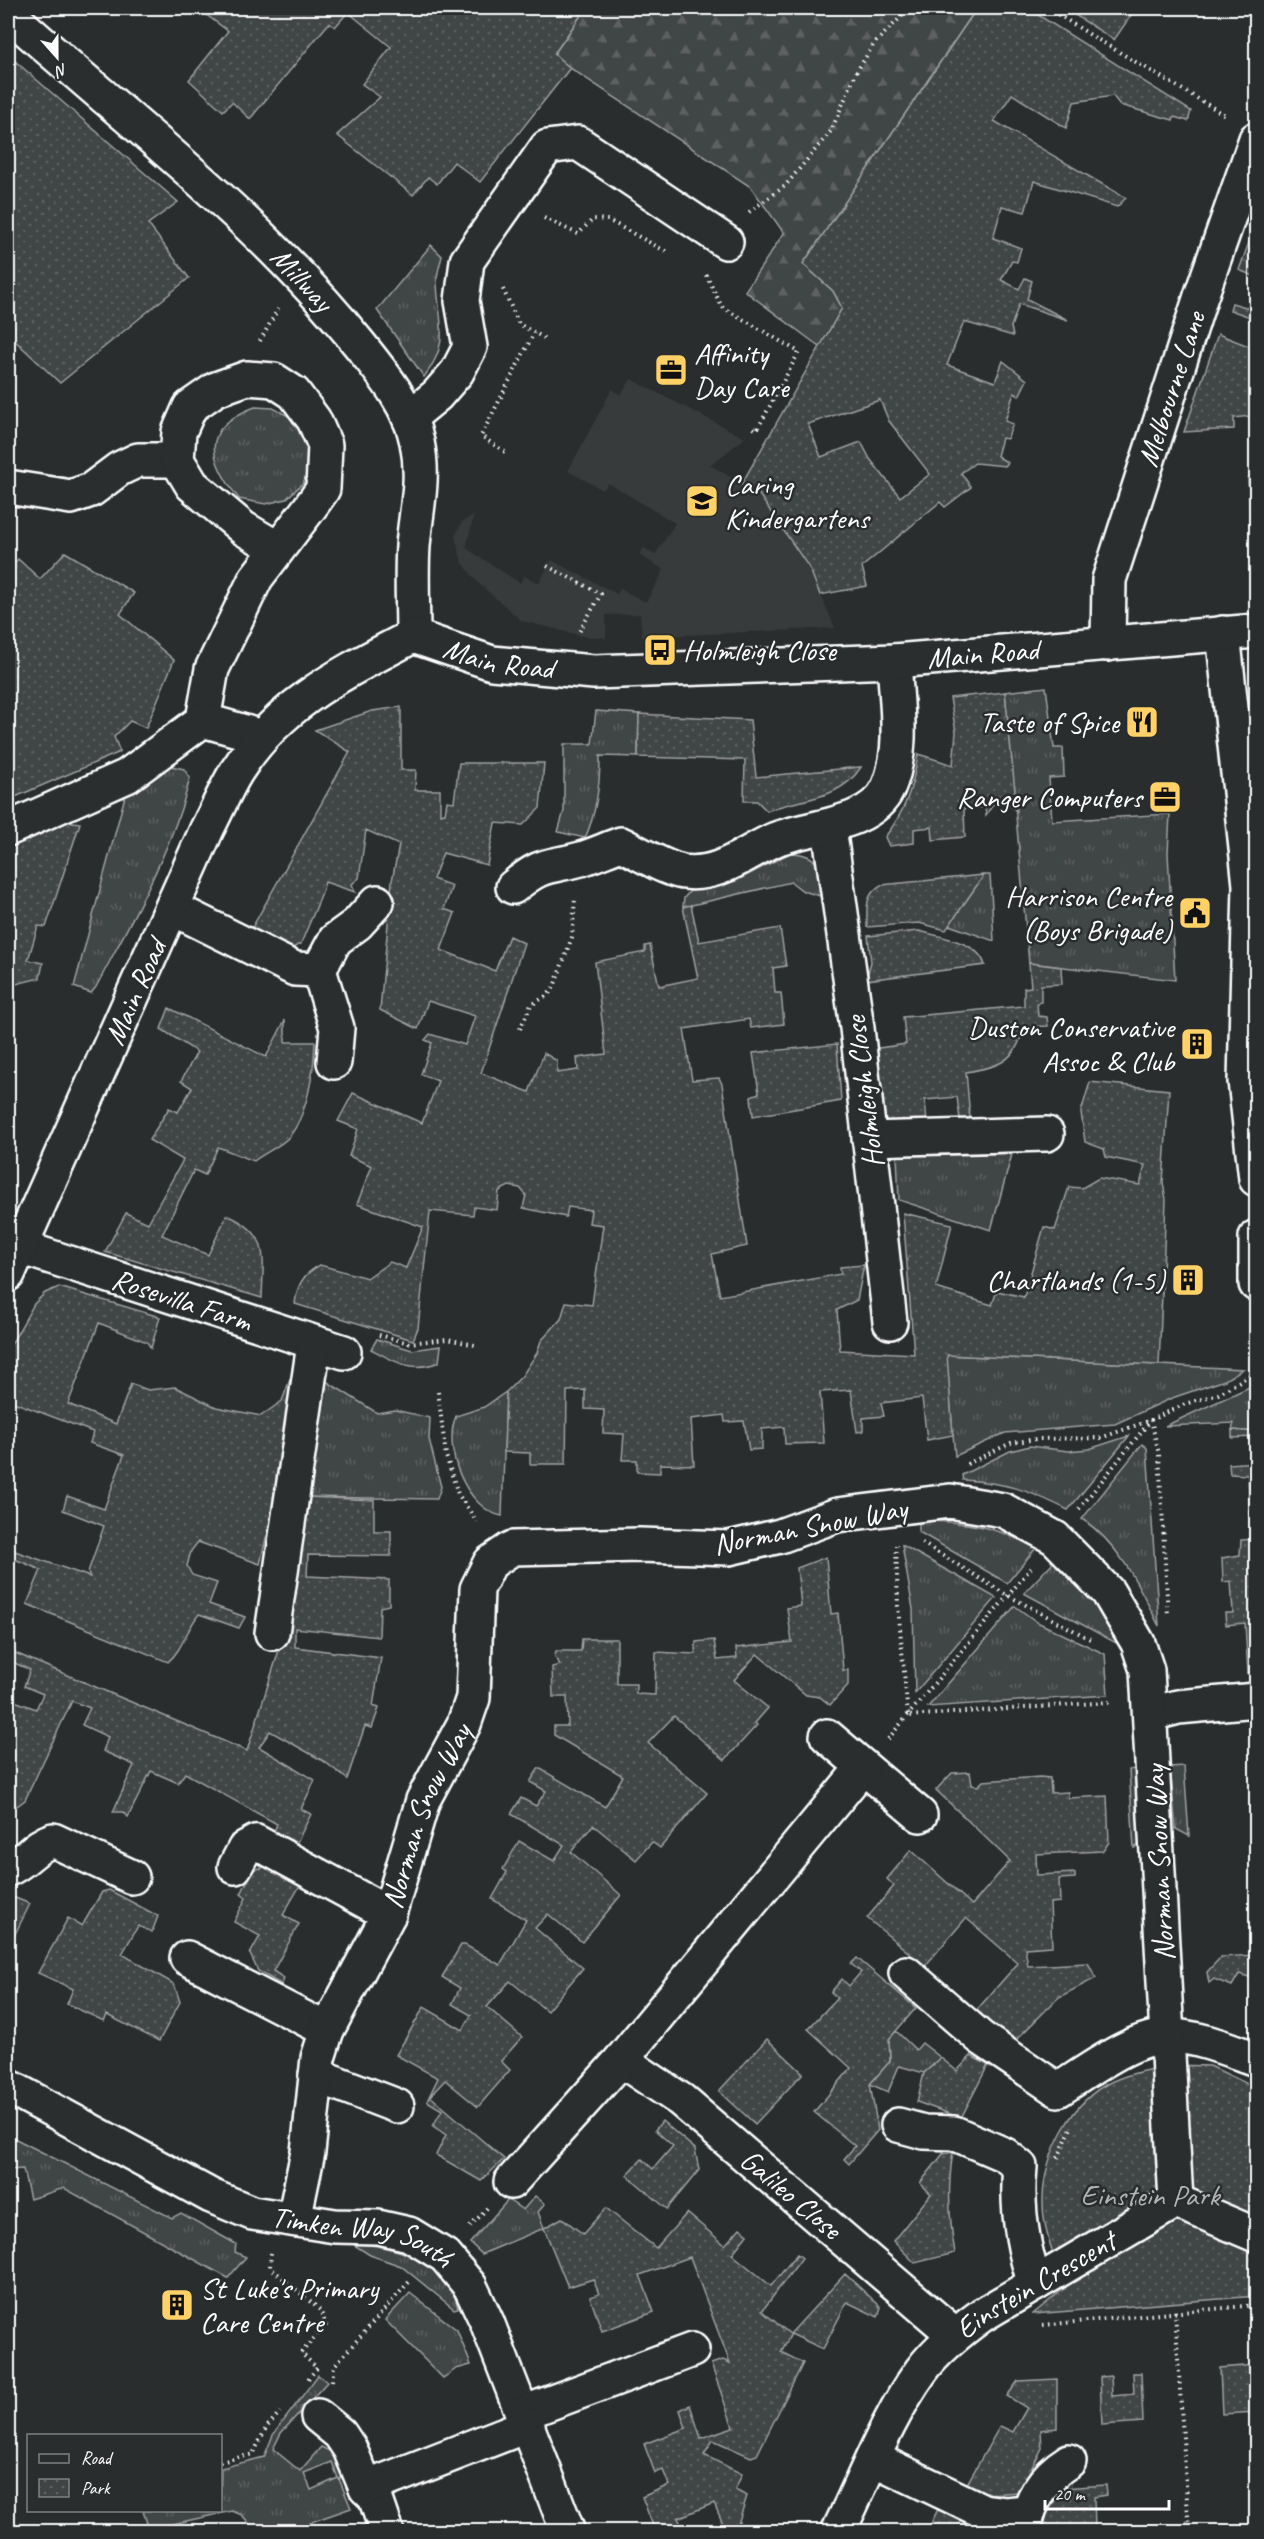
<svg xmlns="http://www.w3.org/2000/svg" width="1264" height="2539" font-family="Caveat,sans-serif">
	<defs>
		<pattern id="grass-tufts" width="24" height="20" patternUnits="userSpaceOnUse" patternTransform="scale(1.5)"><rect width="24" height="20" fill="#414445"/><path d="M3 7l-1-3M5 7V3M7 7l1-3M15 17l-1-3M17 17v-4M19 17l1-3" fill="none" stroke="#5e6061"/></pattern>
		<pattern id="forest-firs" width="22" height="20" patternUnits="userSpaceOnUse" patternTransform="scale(1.5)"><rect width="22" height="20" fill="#414445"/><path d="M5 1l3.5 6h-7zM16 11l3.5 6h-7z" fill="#5e6061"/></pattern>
		<pattern id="park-dots" width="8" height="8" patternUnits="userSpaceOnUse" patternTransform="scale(1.5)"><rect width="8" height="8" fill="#414445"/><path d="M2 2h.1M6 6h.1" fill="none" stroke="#5e6061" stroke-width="1.8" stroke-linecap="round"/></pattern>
	</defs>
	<rect width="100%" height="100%" fill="#2a2d2e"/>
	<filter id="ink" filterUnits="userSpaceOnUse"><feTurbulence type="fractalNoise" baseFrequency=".0167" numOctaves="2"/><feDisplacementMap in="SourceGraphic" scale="12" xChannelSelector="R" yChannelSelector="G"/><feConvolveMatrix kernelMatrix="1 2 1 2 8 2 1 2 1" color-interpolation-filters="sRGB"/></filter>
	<g filter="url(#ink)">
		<polygon fill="#373a3b" points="631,379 745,438 710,465 758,493 810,569 835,628 642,637 640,614 606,615 606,638 583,636 522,621 478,583 462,562 455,536 462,522 474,515 466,548 520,583 524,576 539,583 551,560 617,594 620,589 646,602 664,570 639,555 644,548 655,555 675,523 608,483 603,490 568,471 612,389 621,395"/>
		<g fill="url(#grass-tufts)" stroke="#a0a2a2" stroke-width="1.5" fill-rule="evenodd">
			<path d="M431,245L442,256C440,265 436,275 437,284C439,324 451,342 424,377L377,310Z"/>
			<path d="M255,407L273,408L296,420L306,440L312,462L303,483L286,499L266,504L239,499C208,459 199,428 255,407Z"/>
			<polygon points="1046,687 1054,748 1063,748 1064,777 1049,778 1052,821 1170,814 1168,853 1175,980 1029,963 1005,692"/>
			<path d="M596,711L639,714L638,757L600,756C600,784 597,812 585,838L558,832L564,811V744H592Z"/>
			<path d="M171,766L184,769L190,778C172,851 131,921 96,987L91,993L74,987L125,796C137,778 149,772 171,766Z"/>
			<path d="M790,853C821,853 823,872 827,898L803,891L791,882L683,907L684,898L690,891L736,881Z"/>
			<polygon points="984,875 990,875 994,941 949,925"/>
			<polygon points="1014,1147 991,1230 899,1200 897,1155 906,1152"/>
			<path d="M377,1339L412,1350L441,1346L439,1362C412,1373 395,1362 371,1349Z"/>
			<polygon points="946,1355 1243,1369 1225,1380 1172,1398 1115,1424 1005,1433 955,1456"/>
			<polygon points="326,1381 377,1413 395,1410 430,1418 429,1439 441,1487 437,1499 306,1497"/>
			<polygon points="1256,1384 1256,1432 1232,1430 1234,1423 1165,1426"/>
			<path d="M506,1392L502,1516C466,1509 442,1448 456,1416L484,1407Z"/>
			<path d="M1129,1436L1068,1510C1028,1490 1008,1483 963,1480L962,1475L1010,1451L1030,1446L1068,1451L1089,1449Z"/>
			<path d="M1142,1444L1147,1448L1159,1626C1139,1586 1120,1544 1082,1519Z"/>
			<path d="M919,1521C965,1521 995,1526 1036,1548L1007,1583L919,1532Z"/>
			<polygon points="902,1545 996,1598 915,1693 913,1609"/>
			<polygon points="1056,1559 1098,1602 1118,1644 1024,1593"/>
			<polygon points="1015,1606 1037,1622 1105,1654 1108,1695 928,1707"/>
			<polygon points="1184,1766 1189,1836 1176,1829 1170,1767"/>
			<polygon points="1140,1768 1144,1841 1134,1848 1129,1770"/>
			<polygon points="896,2031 916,2050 922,2043 941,2058 924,2073 899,2066 888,2092 870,2084 890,2061 889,2039"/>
			<polygon points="8,2135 172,2218 181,2213 236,2244 235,2252 246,2257 228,2278 64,2188 30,2199 23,2169 8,2170"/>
			<polygon points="535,2196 545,2204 538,2212 544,2228 482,2254 470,2243 508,2200 523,2210"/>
			<path d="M360,2244C402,2248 448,2262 458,2308L454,2309L401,2266L370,2255L354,2245Z"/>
			<polygon points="410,2293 457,2330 471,2365 456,2369 443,2378 385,2320"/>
			<path d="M318,2375L327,2382L281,2433L273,2449L300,2471L321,2447L336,2454L345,2476L339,2479L351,2508L283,2532L256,2531L242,2515L232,2511L149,2529L143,2511L220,2510L221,2468L264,2457L273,2435ZM332,2462L338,2478L311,2490L304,2473Z"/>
		</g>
		<polygon fill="url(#forest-firs)" stroke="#a0a2a2" stroke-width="1.5" points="586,8 977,8 803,264 833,291 842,308 820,347 745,291 784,233 751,187 570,68 554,54"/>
		<g fill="url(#park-dots)" stroke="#a0a2a2" stroke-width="1.5" fill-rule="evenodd">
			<polygon points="197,8 586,8 554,54 570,68 480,182 454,162 437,184 428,177 413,195 337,135 380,97 362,84 391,47 348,12 335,27 329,23 250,119 232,102 223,111 189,80 228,31"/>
			<path d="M977,8H1027L1191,111L1188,121L1174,117L1173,120L1120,105L1113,96L1074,102L1066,128L1012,94L994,121L1126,198L1117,207L1034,181L1025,212L1002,206L993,238L1021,248L1017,262L1012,261L1001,280L1019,289L1025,278L1032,281L1027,299L1068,320L1019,304L1011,327L1013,336L964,322L947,365L995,382L1003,361L1027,380L1019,396L1014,393L1005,421L1013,424L1007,439L1002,438L997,456L1008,463L1005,466L975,463L961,473L971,487L945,507L940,502L862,567L867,586L820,595L810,569L758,493L741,485L842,308L833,291L803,264ZM880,400L889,421L930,474L900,497L870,459L861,442L821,457L808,424Z"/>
			<polygon points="1064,8 1136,8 1114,40"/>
			<polygon points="8,55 178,202 148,224 189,278 60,383 8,334"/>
			<polygon points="1256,223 1256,277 1239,270"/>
			<polygon points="1232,303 1256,310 1256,319 1230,310"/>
			<polygon points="1218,334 1256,349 1256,446 1252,446 1250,416 1234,418 1234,429 1184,432"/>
			<polygon points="1248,478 1256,478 1256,512 1250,512"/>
			<polygon points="65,552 134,593 120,614 174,660 146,728 130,721 114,737 120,752 8,800 8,570 18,559 40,579"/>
			<path d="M1005,692L1017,811L1005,802L994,803L986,815L985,807L964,809L965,837L933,840L932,827L914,829V843L889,846L885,837C906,810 913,787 918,754L953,765L956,732L950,698Z"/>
			<path d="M401,707V770H416L415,790H440V814L445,813L447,801L454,802L459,763H544L540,808L523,825L495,823L487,865L443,853L433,879L452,886L444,909L455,913L441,950L495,971L509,936L524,943L481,1073L529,1092L544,1053L557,1061V1073L578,1070L577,1058L606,1054L595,962L645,952V946L650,945L659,986L698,978L683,907L691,905L699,942L780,928L786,966L773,968L775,993H781L784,1024L751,1028L749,1019L684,1029L692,1080L719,1078L722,1084L747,1246L712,1254L720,1296L841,1274L840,1267L864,1265L857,1300L837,1310L840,1350L914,1354L903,1213L952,1224L936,1288L992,1305L997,1291L1024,1297L1044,1227L1055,1230L1069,1187L1082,1188L1099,1178L1140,1185L1145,1165L1106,1157L1104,1149L1085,1142L1081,1112L1090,1082L1169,1090L1163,1182L1166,1200L1159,1365L947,1355L953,1435L927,1440L922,1398L881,1403L884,1416L863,1418V1431L857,1432L851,1390L820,1392L824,1443L785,1444L784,1427L762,1429V1449L749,1450L744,1421L725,1422L724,1415L691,1419L694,1465L660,1464V1473L637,1472V1460H622L624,1434L603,1433L604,1410L585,1409V1390L567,1391L566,1464H530V1453L504,1452L506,1392L522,1376L537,1353L541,1341L561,1319L566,1302L592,1305L603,1225L589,1223L591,1210L568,1207L566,1217L523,1208L526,1195L520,1188L509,1186L499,1191L497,1210L474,1207L473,1215L430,1211L418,1328L413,1340L295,1304C297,1285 303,1274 320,1265L367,1278L390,1262L406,1268L423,1227L357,1204L372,1166L349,1156L358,1129L338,1121L353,1093L422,1123L438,1081L421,1074L432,1043L425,1040L430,1034L465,1045L475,1016L428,1001L418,1029L380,1010L392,881L399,845L366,830L359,878L352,884L355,892L325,882C319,905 309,922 301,944L290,949L248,935L350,752L315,730L372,711Z"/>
			<path d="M639,714L750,720L756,777L861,767C839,802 800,797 767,811L757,801H744L745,760L638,757Z"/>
			<polygon points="66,821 80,823 46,927 38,926 28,960 43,963 40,978 8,986 8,847"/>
			<path d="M984,875L946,930L919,923L867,927C867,909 864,895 881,885Z"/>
			<path d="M919,931C940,937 978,941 985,965L866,980L871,962L868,936Z"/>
			<path d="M1029,963L1061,967L1062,984L1041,985V1002L1037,1003L1038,1016L1047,1017L1048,1026L1024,1027C1016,1062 998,1067 966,1072L970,1118L960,1119L957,1097L925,1100L927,1122L896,1125L880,1117L872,1049L906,1044L903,1017L1024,1006V988L1031,987Z"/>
			<path d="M169,1008L266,1057L285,1020V1042H315C314,1070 308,1114 289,1137C281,1146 264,1153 254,1161L218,1147L205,1175L194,1170L162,1235L208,1255L227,1215C271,1234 263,1256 262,1298L105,1252L126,1213L148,1223L183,1160L149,1140L169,1108L178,1112L192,1088L181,1081L197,1052L161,1029Z"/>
			<polygon points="837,1044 841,1101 753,1116 751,1096 759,1093 753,1053"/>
			<path d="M59,1287L160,1317L151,1348L147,1342L99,1323L68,1404L116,1424L131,1384L148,1390L175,1387L216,1407L261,1416L282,1401L295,1366L281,1503L266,1538L260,1564L198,1542L191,1551L187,1566L192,1575L217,1583L209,1604L245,1617L239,1628L199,1614C186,1630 183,1649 168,1662L27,1604L41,1570L10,1557L12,1550L90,1577L88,1572L104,1526L63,1510L67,1496L104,1509L124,1455L90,1443L93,1432L8,1400V1350L34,1304L45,1293Z"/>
			<polygon points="1232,1430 1256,1432 1256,1437 1232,1438"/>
			<polygon points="1256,1462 1256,1517 1250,1517 1248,1475 1230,1474 1229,1464"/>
			<polygon points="306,1497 374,1500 374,1531 391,1531 391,1556 308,1555 307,1576 389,1580 389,1605 380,1607 379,1637 295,1628 295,1647 381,1658 373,1706 379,1708 372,1728 365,1726 347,1779 325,1762 270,1731 259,1747 315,1780 301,1809 311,1814 295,1846 273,1834 277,1824 185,1773 178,1783 151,1771 128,1817 123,1812 113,1812 134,1765 103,1751 108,1737 82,1725 90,1708 72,1701 25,1800 17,1806 8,1805 8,1712 12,1700 36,1709 43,1694 24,1686 30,1670 8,1660 8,1650 247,1751 281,1644"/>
			<polygon points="1256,1539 1256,1673 1248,1674 1245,1623 1226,1625 1225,1613 1233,1613 1231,1581 1223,1582 1222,1558 1240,1555 1241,1540"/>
			<polygon points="826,1557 831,1614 838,1613 843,1670 848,1670 848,1685 830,1705 820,1697 806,1695 757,1654 734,1680 768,1708 755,1723 757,1725 725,1760 674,1716 648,1743 707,1793 660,1848 652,1842 636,1860 593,1825 571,1852 621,1895 582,1942 548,1914 535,1928 583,1968 547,2011 510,1981 487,2007 522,2037 501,2061 510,2070 478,2107 445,2080 430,2096 504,2159 481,2181 436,2155 446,2135 433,2126 442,2110 427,2101 438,2078 396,2055 424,2007 463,2030 471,2015 452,2004 460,1988 442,1977 461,1945 465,1945 500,1965 526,1920 492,1899 507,1872 503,1869 519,1841 554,1861 564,1845 511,1814 521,1798 536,1806 546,1791 530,1782 539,1768 605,1807 623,1776 554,1735 554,1726 568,1726 567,1697 553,1697 552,1667 560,1665 555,1657 556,1651 581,1651 582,1639 617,1639 617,1684 636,1684 636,1694 655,1695 656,1652 695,1654 696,1642 714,1640 717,1660 737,1658 736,1648 792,1642 787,1608 801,1606 797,1568"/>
			<polygon points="970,1772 972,1785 978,1786 983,1781 1040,1777 1050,1778 1051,1793 1068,1792 1068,1798 1107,1796 1109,1842 1103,1851 1036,1854 1037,1875 1075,1873 1075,1878 1059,1879 1060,1902 1050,1903 1052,1946 1025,1948 1028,1966 1088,1963 1096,1978 1059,1997 1012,2044 975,2012 1018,1963 966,1918 925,1966 867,1918 894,1886 887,1879 911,1850 972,1905 1010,1861 936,1790 952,1773"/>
			<polygon points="272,1865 302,1882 283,1915 299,1924 273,1971 284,1978 282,1985 258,1971 250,1954 260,1936 234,1922 246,1898 241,1894 253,1870"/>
			<polygon points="109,1890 158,1916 152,1932 138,1926 122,1954 174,1984 180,2002 159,2041 107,2015 104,2021 67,2004 73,1989 38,1973 68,1918 82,1926 102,1892"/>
			<polygon points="8,1895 30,1904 8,1948"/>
			<polygon points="1256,1955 1256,1979 1239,1974 1232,1986 1214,1979 1209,1983 1207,1972 1221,1957"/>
			<polygon points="857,1958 916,2008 889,2039 890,2061 870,2084 878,2130 849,2164 844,2159 855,2146 814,2112 851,2068 808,2029 837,1998 831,1992 842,1979 849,1986 861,1972 851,1964"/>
			<polygon points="767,2039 803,2073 755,2124 719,2091"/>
			<polygon points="971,2056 988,2065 961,2118 917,2102 924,2073 941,2058 957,2071"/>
			<path d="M1171,2065L1210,2066L1256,2088V2296L1033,2314L1066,2287C1055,2259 1042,2230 1043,2199C1044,2154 1071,2100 1113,2081C1131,2073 1151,2069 1171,2065Z"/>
			<polygon points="662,2121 695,2149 699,2170 667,2209 627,2175 642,2159 653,2169 673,2146 655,2130"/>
			<path d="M953,2152C947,2187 949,2219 955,2253L915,2263L893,2241L931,2194L920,2183L943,2154Z"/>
			<polygon points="606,2208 656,2248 687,2213 725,2245 740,2228 748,2234 732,2254 771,2286 797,2254 802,2258 762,2311 790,2334 845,2274 881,2307 878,2317 847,2302 823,2349 791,2334 781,2352 803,2363 757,2455 751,2457 713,2440 704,2455 742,2474 735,2490 747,2496 737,2527 726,2531 714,2503 678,2518 681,2524 663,2531 655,2531 642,2497 669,2485 663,2470 655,2473 644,2444 686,2428 680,2410 690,2405 701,2438 733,2427 711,2364 723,2360 730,2363 690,2257 640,2275 654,2312 602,2331 590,2297 599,2294 593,2279 568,2287 544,2228 562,2218 583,2234"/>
			<polygon points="1256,2365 1256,2412 1222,2414 1220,2368"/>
			<polygon points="1133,2373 1141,2373 1143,2422 1102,2425 1100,2377 1111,2376 1112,2396 1134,2394"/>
			<polygon points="1057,2379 1057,2428 1041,2430 1042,2448 1019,2492 989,2494 967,2484 1000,2426 1013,2432 1027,2408 1007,2396 1018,2381"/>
			<polygon points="1106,2485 1107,2495 1094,2497 1095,2529 1106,2529 1106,2531 1040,2531 1040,2526 1062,2488"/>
			<polygon points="941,2503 977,2522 977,2531 927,2532"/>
		</g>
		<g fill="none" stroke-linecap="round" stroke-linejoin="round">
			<g stroke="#fff" stroke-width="38">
				<g id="minor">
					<path d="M8,13C128,121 258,218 360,345C383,374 410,406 417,442C425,480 416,509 413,546C411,576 413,606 413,636"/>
					<polyline points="409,418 437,395 457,372 470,347 462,301 467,261 547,147 578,143 726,242"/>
					<polyline points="8,487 71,497 91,490 119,469 138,460 177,460"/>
					<polyline points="1223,633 1250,885 1245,1081 1256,1179"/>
					<polyline points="1108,644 1109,580 1201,296 1256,139"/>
					<polyline points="203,720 212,669 256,578 308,510 323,489 325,445 314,420 294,393 274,380 247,378 216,389 190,407 179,432 177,460 192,485 243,528 278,549"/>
					<polyline points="829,827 857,1028 890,1322"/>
					<polyline points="8,829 127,776 203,720 262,737"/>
					<path d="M513,887C543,862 547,868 581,859C594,855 607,849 621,844C637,852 666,869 683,872C720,877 745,852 776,839C809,826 871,826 888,788C905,749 896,702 894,661"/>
					<polyline points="172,908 295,969 319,970 335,940 357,924 377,902"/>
					<polyline points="319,970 337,1028 334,1062"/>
					<polyline points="869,1139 1047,1134"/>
					<polyline points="1256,1237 1256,1284"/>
					<polyline points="20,1247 344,1352"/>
					<path id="s1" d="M8,1274L207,829C217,810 225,790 236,772C280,702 343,673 413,636L492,663L594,672L894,661L1256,631"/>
					<polyline points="272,1633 314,1344"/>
					<polyline points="1151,1714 1178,1707 1256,1700"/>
					<polyline points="827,1736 920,1815"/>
					<polyline points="235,1867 245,1848 256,1842 389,1914"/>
					<path d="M8,1869C26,1862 35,1845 53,1840L132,1877"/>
					<polyline points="187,1958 327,2030"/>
					<path d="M906,1973L981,2038L1058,2090C1087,2072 1135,2035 1171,2036C1200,2037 1229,2050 1256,2059"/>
					<polyline points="621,2060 681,2100 955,2335"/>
					<polyline points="316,2075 397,2106"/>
					<path id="s2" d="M8,2086L211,2196L252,2213L335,2226L378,2227L409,2234L445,2256L470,2286L487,2322L568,2532"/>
					<path d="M898,2125L924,2132L954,2133L1005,2155L1020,2167C1016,2208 1022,2245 1035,2284"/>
					<polyline points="511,2182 621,2060 863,1767"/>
					<path id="s3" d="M294,2219L308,2152L318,2058L327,2030L389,1914L423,1800L464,1724L473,1698L477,1589L490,1563L512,1548L640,1545L729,1548L780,1536L837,1515L950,1501L1003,1510L1055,1538L1108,1592L1138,1643L1147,1670L1176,2201"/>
					<polyline points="523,2413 692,2350"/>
					<polyline points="318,2416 340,2434 350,2449 366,2488 375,2497 387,2532"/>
					<polyline points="874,2459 983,2511 1006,2514 1027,2512"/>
					<polyline points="366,2488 528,2425"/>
					<path id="s4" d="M838,2532C864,2480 887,2418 921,2371C937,2349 960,2331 982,2315L1176,2201L1256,2235"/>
					<path d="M1024,2532C1029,2500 1042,2478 1069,2461"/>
				</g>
			</g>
			<g stroke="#fff" stroke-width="4" stroke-dasharray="1.5 4.5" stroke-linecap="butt">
				<polyline points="1048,8 1092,36 1227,116"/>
				<polyline points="749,212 785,186 831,131 857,71 874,44 910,8"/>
				<polyline points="544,218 578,234 593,219 608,220 669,253"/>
				<polyline points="706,275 722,307 799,352 757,430 752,427"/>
				<polyline points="503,289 519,324 544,338"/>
				<polyline points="260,341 278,309"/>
				<polyline points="505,452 481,436 534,333"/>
				<polyline points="547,566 601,594 579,632"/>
				<polyline points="520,1029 531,1005 548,995 554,987 572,937 575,899"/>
				<polyline points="379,1335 409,1343 447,1339 475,1345"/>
				<polyline points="438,1392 446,1456 458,1494 477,1522"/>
				<polyline points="967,1464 1011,1443 1036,1439 1100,1438 1151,1420 1159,1454 1168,1615"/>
				<polyline points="1079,1509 1151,1420 1185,1404 1218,1394 1252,1374 1256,1361"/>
				<polyline points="922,1543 1007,1595 1090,1639"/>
				<polyline points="896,1545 898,1606 908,1716 1110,1702"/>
				<polyline points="888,1739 1031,1568"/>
				<polyline points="1058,2158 1072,2126"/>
				<polyline points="470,2227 487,2208"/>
				<polyline points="271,2253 270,2267 320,2310 326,2325 301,2353 317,2368 308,2379"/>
				<polyline points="1175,2311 1189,2532"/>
				<polyline points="1043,2325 1256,2305"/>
				<polyline points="332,2381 334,2366 409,2282"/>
				<polyline points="220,2462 253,2454 266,2428 280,2412"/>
			</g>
			<use href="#minor" stroke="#2a2d2e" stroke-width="33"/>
		</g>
	</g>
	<defs>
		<g id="office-square" transform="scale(1.725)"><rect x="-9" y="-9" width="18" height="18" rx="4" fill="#ffd166" stroke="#2a2d2e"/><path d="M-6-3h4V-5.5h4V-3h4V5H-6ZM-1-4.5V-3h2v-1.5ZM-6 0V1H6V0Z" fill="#111"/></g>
		<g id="school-square" transform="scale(1.725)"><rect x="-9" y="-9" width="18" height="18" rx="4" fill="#ffd166" stroke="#2a2d2e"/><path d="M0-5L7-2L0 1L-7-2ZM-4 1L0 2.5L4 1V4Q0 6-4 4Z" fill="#111"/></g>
		<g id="bus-square" transform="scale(1.725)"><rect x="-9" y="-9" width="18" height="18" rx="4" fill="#ffd166" stroke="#2a2d2e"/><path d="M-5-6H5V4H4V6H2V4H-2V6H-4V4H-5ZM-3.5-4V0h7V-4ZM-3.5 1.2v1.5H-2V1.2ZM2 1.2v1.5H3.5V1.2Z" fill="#111"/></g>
		<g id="restaurant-square" transform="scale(1.725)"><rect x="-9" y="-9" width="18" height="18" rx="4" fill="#ffd166" stroke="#2a2d2e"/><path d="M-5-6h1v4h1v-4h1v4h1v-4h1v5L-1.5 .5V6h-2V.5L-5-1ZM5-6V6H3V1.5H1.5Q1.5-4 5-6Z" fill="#111"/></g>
		<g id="civic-square" transform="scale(1.725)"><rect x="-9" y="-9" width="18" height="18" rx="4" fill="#ffd166" stroke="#2a2d2e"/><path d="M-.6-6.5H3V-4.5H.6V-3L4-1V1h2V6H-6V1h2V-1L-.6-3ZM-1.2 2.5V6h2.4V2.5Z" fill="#111"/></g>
		<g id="building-square" transform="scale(1.725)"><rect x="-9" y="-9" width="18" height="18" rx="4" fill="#ffd166" stroke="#2a2d2e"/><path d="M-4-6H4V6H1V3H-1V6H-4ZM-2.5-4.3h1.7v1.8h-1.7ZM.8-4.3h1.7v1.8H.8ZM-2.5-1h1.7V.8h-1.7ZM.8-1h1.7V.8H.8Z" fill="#111"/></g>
	</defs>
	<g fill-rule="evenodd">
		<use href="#office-square" x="671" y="370"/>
		<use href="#school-square" x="702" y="501"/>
		<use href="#bus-square" x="660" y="650"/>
		<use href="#restaurant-square" x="1142" y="722"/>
		<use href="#office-square" x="1165" y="797"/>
		<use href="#civic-square" x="1195" y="913"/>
		<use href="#building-square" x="1197" y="1044"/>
		<use href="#building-square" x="1188" y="1280"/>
		<use href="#building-square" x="177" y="2305"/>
	</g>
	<g text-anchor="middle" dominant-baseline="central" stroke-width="5" stroke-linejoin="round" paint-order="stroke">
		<g font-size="30" fill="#fff" stroke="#2a2d2e">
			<text transform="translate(302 279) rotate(47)">Millway</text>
			<text transform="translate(1171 389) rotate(-72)">Melbourne Lane</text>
			<text stroke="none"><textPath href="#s1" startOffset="1353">Main Road</textPath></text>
			<text stroke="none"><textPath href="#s1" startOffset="867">Main Road</textPath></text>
			<text transform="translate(135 992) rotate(-66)">Main Road</text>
			<text transform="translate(864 1092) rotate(-97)">Holmleigh Close</text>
			<text transform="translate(182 1300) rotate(18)">Rosevilla Farm</text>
			<text transform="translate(810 1526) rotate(-11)">Norman Snow Way</text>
			<text stroke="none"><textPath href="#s3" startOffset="429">Norman Snow Way</textPath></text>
			<text transform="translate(1159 1863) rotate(-93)">Norman Snow Way</text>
			<text transform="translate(791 2194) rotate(40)">Galileo Close</text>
			<text stroke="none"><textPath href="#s2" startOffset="390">Timken Way South</textPath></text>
			<text stroke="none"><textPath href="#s4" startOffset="326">Einstein Crescent</textPath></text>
		</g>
		<g font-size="30" fill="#fff" stroke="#2a2d2e" text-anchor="end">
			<text x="694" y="353" text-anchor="start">Affinity<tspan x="694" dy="34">Day Care</tspan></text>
			<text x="725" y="484" text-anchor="start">Caring<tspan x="725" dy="34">Kindergartens</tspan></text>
			<text x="683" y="650" text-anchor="start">Holmleigh Close</text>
			<text x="1119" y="722">Taste of Spice</text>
			<text x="1142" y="797">Ranger Computers</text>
			<text x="1172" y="896">Harrison Centre<tspan x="1172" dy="34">(Boys Brigade)</tspan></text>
			<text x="1174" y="1027">Duston Conservative<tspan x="1174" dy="34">Assoc &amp; Club</tspan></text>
			<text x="1165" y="1280">Chartlands (1-5)</text>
			<text x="200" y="2288" text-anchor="start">St Luke's Primary<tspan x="200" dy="34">Care Centre</tspan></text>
		</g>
		<g font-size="30" fill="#b3b4b5" stroke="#2a2d2e">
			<text x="1150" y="2195">Einstein Park</text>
		</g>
	</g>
	<rect width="1264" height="2539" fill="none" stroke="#2a2d2e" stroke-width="30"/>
	<rect x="15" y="15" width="1234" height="2509" fill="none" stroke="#fff" stroke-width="2" filter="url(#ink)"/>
	<rect x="27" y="2434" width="195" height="78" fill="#2a2d2e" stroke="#7f8182" stroke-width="1.5"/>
	<rect x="39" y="2454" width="30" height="9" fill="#2a2d2e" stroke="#7f8182" stroke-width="1.5"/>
	<text x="81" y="2464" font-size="18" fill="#ffffff">Road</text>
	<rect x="39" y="2479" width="30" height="18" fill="url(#park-dots)" stroke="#7f8182" stroke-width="1.5"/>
	<text x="81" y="2494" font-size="18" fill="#ffffff">Park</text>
	<g transform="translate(57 57) rotate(159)" stroke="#2a2d2e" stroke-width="4.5" paint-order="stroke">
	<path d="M0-4.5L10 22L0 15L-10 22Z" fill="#ffffff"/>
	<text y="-9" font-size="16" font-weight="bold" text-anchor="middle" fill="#ffffff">N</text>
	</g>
	<path d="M1045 2500v9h124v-9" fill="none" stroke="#ffffff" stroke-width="3"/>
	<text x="1054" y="2500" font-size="18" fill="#ffffff" stroke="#2a2d2e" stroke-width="4.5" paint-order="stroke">20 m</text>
</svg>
